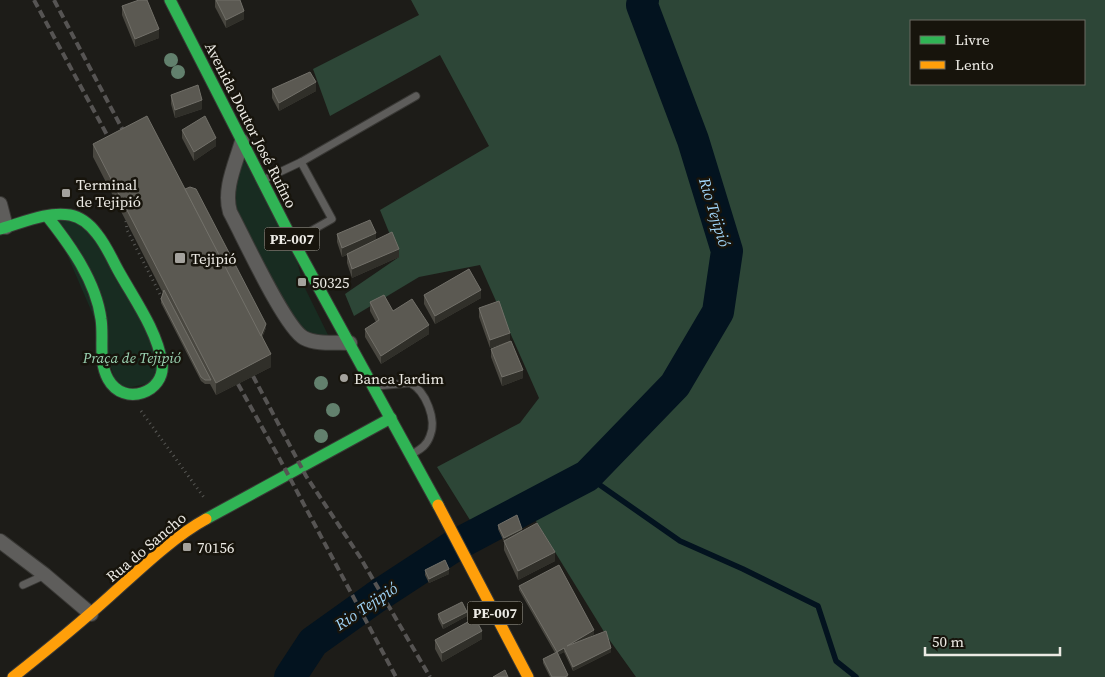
<svg xmlns="http://www.w3.org/2000/svg" width="1105" height="677" font-family="'Source Serif 4',serif">
	<rect width="100%" height="100%" fill="#1d1c18"/>
	<g fill="#182c21">
		<polygon points="242,157 293,241 302,282 331,341 310,340 287,319 227,202"/>
		<polygon points="50,215 82,218 162,348 155,382 118,390 100,331"/>
	</g>
	<path fill="#2d4637" fill-rule="evenodd" d="M411,0H1105V677H636L606,635L531,513L470,520L437,467L520,423L539,398L480,265L419,277L354,316L345,294L399,257L380,210L489,146L440,55L330,116L313,69L419,15ZM911,21H1084V84H911Z"/>
	<g fill="none" stroke-linecap="round" stroke-linejoin="round">
		<polyline stroke="#03131f" stroke-width="5.5" points="587,476 680,541 743,569 818,606 836,661 856,677"/>
		<polyline stroke="#03131f" stroke-width="32" points="290,677 313,642 376,597 454,546 587,476 675,385 718,312 727,251 693,140 642,5 643,0"/>
		<g stroke="#393835" stroke-width="9">
			<g id="lane">
				<polyline points="265,179 301,162 416,96"/>
				<polyline points="295,240 332,219 301,162"/>
				<path d="M377,386L410,383C426,391 437,420 430,436C427,445 421,449 414,453"/>
				<polyline points="23,585 45,575"/>
			</g>
		</g>
		<g stroke="#393835" stroke-width="16">
			<g id="street">
				<path d="M242,141C236,163 223,189 230,212C243,236 285,328 304,338C317,345 336,342 350,343"/>
				<polyline points="0,204 6,227"/>
				<polyline points="0,541 45,575 91,614"/>
			</g>
		</g>
		<g stroke="#393835" stroke-width="13">
			<g id="fast">
				<polyline points="170,0 293,241 438,505"/>
				<path d="M0,229C22,223 47,211 70,215C81,217 91,226 97,234C106,245 112,259 118,270C134,299 157,330 162,363C166,392 124,408 108,379C98,361 104,338 101,319C96,281 70,245 47,216"/>
				<polyline points="206,519 391,418"/>
			</g>
		</g>
		<g stroke="#393835" stroke-width="13">
			<g id="slow">
				<polyline points="438,505 528,677"/>
				<path d="M13,677C46,651 79,624 110,596C139,570 173,537 206,519"/>
			</g>
		</g>
		<g stroke="#585855" stroke-width="3" stroke-dasharray="1 4" stroke-linecap="butt">
			<polyline points="126,221 127,230 163,300"/>
			<polyline points="141,411 205,499"/>
		</g>
		<use href="#lane" stroke="#5e5d5b" stroke-width="7"/>
		<use href="#street" stroke="#5e5d5b" stroke-width="14"/>
		<use href="#fast" stroke="#30b455" stroke-width="11"/>
		<use href="#slow" stroke="#ff9f0a" stroke-width="11"/>
		<g stroke="#565453" stroke-width="4" stroke-dasharray="8 4" stroke-linecap="butt">
			<polyline points="34,0 113,146"/>
			<polyline points="54,0 127,138"/>
			<polyline points="253,376 306,476 360,557 430,677"/>
			<polyline points="238,384 277,454 396,677"/>
		</g>
	</g>
	<g fill="#62806d">
		<circle cx="171" cy="60" r="7"/>
		<circle cx="178" cy="72" r="7"/>
		<circle cx="321" cy="383" r="7"/>
		<circle cx="333" cy="410" r="7"/>
		<circle cx="321" cy="436" r="7"/>
	</g>
	<g fill="#494740">
		<polygon points="215,0 240,0 244,19 226,28 215,7"/>
		<polygon points="122,6 159,38 135,47 122,15"/>
		<polygon points="272,89 316,91 279,111 272,98"/>
		<polygon points="171,95 202,109 175,118 171,104"/>
		<polygon points="182,130 216,146 194,161 182,138"/>
		<polygon points="93,144 185,189 266,328 262,338 271,367 216,395 210,384 205,384 201,381 161,303 161,299 163,293 93,157"/>
		<polygon points="337,234 376,240 399,257 352,278 347,263 347,255 342,257 337,242"/>
		<polygon points="424,295 481,298 435,324 424,304"/>
		<polygon points="370,302 393,311 429,334 381,364 365,337 365,329 376,322 370,311"/>
		<polygon points="479,308 510,341 523,378 502,386 491,357 491,349 509,342 490,348 479,317"/>
		<polygon points="498,525 522,531 555,561 518,580 504,550 504,542 498,529"/>
		<polygon points="425,570 449,574 429,583 425,575"/>
		<polygon points="519,586 594,634 586,639 611,652 573,671 564,652 558,655 568,677 550,677 543,663 543,659 555,653 519,590"/>
		<polygon points="438,614 467,616 443,629 438,619"/>
		<polygon points="482,639 442,662 435,649 435,640"/>
	</g>
	<g fill="#302f29">
		<polygon points="244,11 244,19 226,28 226,20"/>
		<polygon points="159,29 159,38 135,47 135,39"/>
		<polygon points="316,82 316,91 279,111 279,103"/>
		<polygon points="202,100 202,109 175,118 175,110"/>
		<polygon points="216,138 216,146 194,161 194,152"/>
		<polygon points="376,233 376,242 342,257 342,248"/>
		<polygon points="399,249 399,257 352,278 352,269"/>
		<polygon points="481,290 481,298 435,324 435,316"/>
		<polygon points="266,324 266,328 259,344 259,340"/>
		<polygon points="429,325 429,334 381,364 381,356"/>
		<polygon points="510,333 510,341 490,348 490,340"/>
		<polygon points="271,354 271,367 216,395 216,383"/>
		<polygon points="523,370 523,378 502,386 502,377"/>
		<polygon points="522,529 522,533 504,543 504,538"/>
		<polygon points="555,552 555,561 518,580 518,571"/>
		<polygon points="449,569 449,574 429,583 429,579"/>
		<polygon points="467,612 467,616 443,629 443,624"/>
		<polygon points="594,630 594,634 567,650 567,646"/>
		<polygon points="482,631 482,639 442,662 442,653"/>
		<polygon points="564,648 564,652 557,656 557,652"/>
		<polygon points="611,648 611,652 573,671 573,667"/>
	</g>
	<g fill="#5b5952" stroke="#727069">
		<polygon points="139,0 147,0 159,29 135,39 122,6"/>
		<polygon points="216,0 240,0 244,11 226,20"/>
		<polygon points="310,72 316,82 279,103 272,89"/>
		<polygon points="198,85 202,100 175,110 171,95"/>
		<polygon points="147,116 271,354 216,383 93,144"/>
		<polygon points="205,116 216,138 194,152 182,130"/>
		<polygon points="190,187 196,189 266,324 261,336 185,189"/>
		<polygon points="370,220 376,233 342,248 337,234"/>
		<polygon points="392,232 399,249 352,269 347,254"/>
		<polygon points="469,269 481,290 435,316 424,295"/>
		<polygon points="164,290 211,380 205,380 201,377 161,299"/>
		<polygon points="384,295 393,311 412,299 429,325 381,356 365,329 379,320 370,302"/>
		<polygon points="499,301 510,333 490,340 479,308"/>
		<polygon points="511,341 523,370 502,377 491,349"/>
		<polygon points="517,515 522,529 504,538 498,525"/>
		<polygon points="537,523 555,552 518,571 504,541"/>
		<polygon points="445,560 449,569 429,579 425,570"/>
		<polygon points="559,565 594,630 567,646 606,631 611,648 573,667 564,648 557,652 519,586"/>
		<polygon points="462,602 467,612 443,624 438,614"/>
		<polygon points="475,618 482,631 442,653 435,640"/>
		<polygon points="557,652 568,675 565,677 552,677 543,659"/>
		<polygon points="505,670 508,677 493,677"/>
	</g>
	<g fill="#a4a29d" stroke="#17140c" stroke-width="2">
		<rect x="61" y="188" width="10" height="10" rx="2.5"/>
		<rect x="174" y="252" width="12" height="12" rx="2.5"/>
		<rect x="297" y="277" width="10" height="10" rx="2.5"/>
		<circle cx="344" cy="378" r="5"/>
		<rect x="182" y="542" width="10" height="10" rx="2.5"/>
	</g>
	<g text-anchor="middle" dominant-baseline="central" stroke-width="5" stroke-linejoin="round" paint-order="stroke">
		<g fill="#17140c" stroke="#acaaa3" stroke-width="1">
			<rect x="264.5" y="227.5" width="55" height="23" rx="4"/>
			<rect x="467.5" y="601.5" width="55" height="23" rx="4"/>
		</g>
		<g font-size="14" font-weight="bold" fill="#eceae4">
			<text x="292" y="239">PE-007</text>
			<text x="495" y="613">PE-007</text>
		</g>
		<g font-size="15" fill="#eceae4" stroke="#17140c">
			<text transform="translate(251 125) rotate(63)">Avenida Doutor José Rufino</text>
			<text transform="translate(146 547) rotate(-40)">Rua do Sancho</text>
		</g>
		<g font-size="15" fill="#eceae4" stroke="#17140c" text-anchor="start">
			<text x="76" y="184">Terminal<tspan x="76" dy="17">de Tejipió</tspan></text>
			<text x="191" y="258">Tejipió</text>
			<text x="312" y="282">50325</text>
			<text x="354" y="378">Banca Jardim</text>
			<text x="197" y="547">70156</text>
		</g>
		<g font-size="15" font-style="italic" fill="#9bd2b2" stroke="#17140c">
			<text x="132" y="357">Praça de Tejipió</text>
		</g>
		<g font-size="16" font-style="italic" fill="#a0d4f7" stroke="#17140c">
			<text transform="translate(715 212) rotate(73)">Rio Tejipió</text>
			<text transform="translate(366 606) rotate(-34)">Rio Tejipió</text>
		</g>
	</g>
	<rect x="910" y="20" width="175" height="65" fill="#17140c" stroke="#6c6a62"/>
	<rect x="920" y="36" width="25" height="8" fill="#30b455" stroke="#6c6a62"/>
	<text x="955" y="45" font-size="15" fill="#eceae4">Livre</text>
	<rect x="920" y="61" width="25" height="8" fill="#ff9f0a" stroke="#6c6a62"/>
	<text x="955" y="70" font-size="15" fill="#eceae4">Lento</text>
	<path d="M925 647v8h135v-8" fill="none" stroke="#eceae4" stroke-width="2.5"/>
	<text x="932" y="647" font-size="15" fill="#eceae4" stroke="#17140c" stroke-width="4" paint-order="stroke">50 m</text>
</svg>
